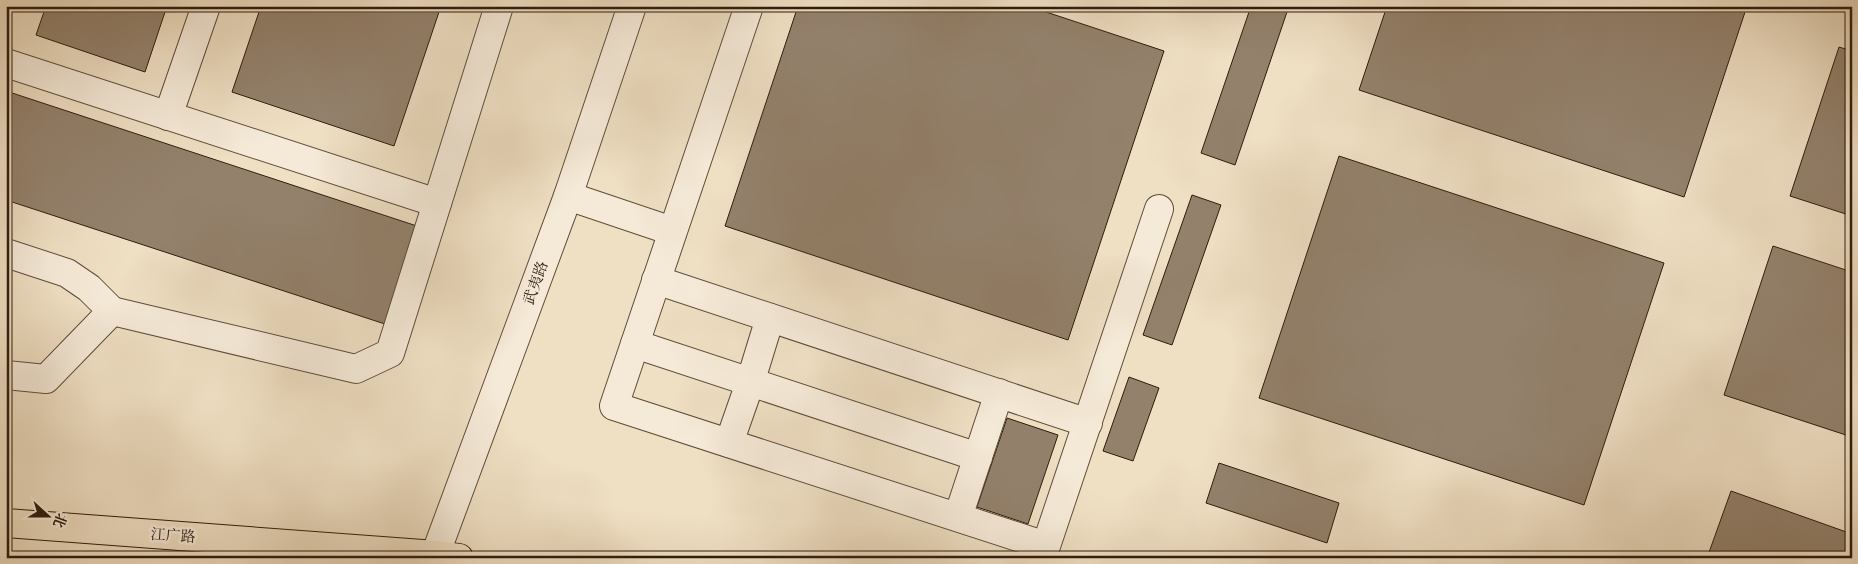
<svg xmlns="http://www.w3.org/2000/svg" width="1858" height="564" font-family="'IM FELL Double Pica','Noto Serif SC',serif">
	<rect width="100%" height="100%" fill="#efdfc3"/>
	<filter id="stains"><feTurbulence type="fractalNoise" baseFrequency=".004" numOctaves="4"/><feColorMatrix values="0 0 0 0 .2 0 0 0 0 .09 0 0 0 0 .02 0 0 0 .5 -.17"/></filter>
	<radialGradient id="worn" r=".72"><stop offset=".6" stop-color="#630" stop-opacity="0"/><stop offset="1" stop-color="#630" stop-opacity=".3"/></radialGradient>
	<g fill="#93816c" stroke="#2f1c0d">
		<polygon points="46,6 167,6 145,72 36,35"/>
		<polygon points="261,6 441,6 394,146 232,92"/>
		<polygon points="798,6 1028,6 1164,51 1068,340 725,226"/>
		<polygon points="1251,6 1289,6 1235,165 1201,153"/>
		<polygon points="1387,6 1747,6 1684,197 1359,90"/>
		<polygon points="1839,47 1852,51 1852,216 1790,196"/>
		<polygon points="6,91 423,228 391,326 6,200"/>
		<polygon points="1339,156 1664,263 1584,505 1259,398"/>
		<polygon points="1192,195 1221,205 1172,345 1143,335"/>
		<polygon points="1773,246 1852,272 1852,437 1724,395"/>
		<polygon points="1129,377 1159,388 1133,461 1103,451"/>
		<polygon points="1007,418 1058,435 1028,524 977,507"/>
		<polygon points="1219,463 1339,503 1327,543 1206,503"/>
		<polygon points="1731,491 1852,534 1852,558 1707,558"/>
	</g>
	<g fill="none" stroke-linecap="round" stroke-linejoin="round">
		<g stroke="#5f4d3a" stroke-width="30">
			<g id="minor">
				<polyline points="749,6 614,406 1046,546 1159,209"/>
				<polyline points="6,63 437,203"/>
				<polyline points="168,116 206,6"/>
				<polyline points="568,196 672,231"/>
				<polyline points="6,253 67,273 89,288 112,311"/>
				<polyline points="656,280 1088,423"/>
				<polyline points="635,344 978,457"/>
				<polyline points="6,375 46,379 112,311 356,369 390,353 499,6"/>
				<polyline points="729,443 750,383 770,318"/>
				<polyline points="958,517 999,393"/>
				<polyline points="434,558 568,196 632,6"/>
			</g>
		</g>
		<g stroke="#2f1c0d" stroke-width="30">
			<polyline id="major" points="6,523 436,555 459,558"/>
		</g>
		<use href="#minor" stroke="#f5ead8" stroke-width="28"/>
		<use href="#major" stroke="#efdfc3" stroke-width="28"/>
	</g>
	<g text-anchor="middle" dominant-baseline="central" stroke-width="5" stroke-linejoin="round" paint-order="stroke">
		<g font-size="15" fill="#2f1c0d" stroke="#f5ead8">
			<text transform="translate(536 283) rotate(-70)">武夷路</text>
			<text transform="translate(173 536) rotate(4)">江广路</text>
		</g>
	</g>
	<rect width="1858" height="564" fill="none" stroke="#efdfc3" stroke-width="25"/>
	<rect x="8" y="8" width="1843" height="549" fill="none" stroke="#2f1c0d" stroke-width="2.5"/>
	<rect x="12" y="12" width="1833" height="539" fill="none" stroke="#2f1c0d"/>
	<g transform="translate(48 516) rotate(111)" stroke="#f5ead8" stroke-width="4" paint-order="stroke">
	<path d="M0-4L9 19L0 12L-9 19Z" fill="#2f1c0d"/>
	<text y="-8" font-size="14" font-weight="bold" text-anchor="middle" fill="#2f1c0d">北</text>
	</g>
	<rect width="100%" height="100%" filter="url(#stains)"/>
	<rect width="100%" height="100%" fill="url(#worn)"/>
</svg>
